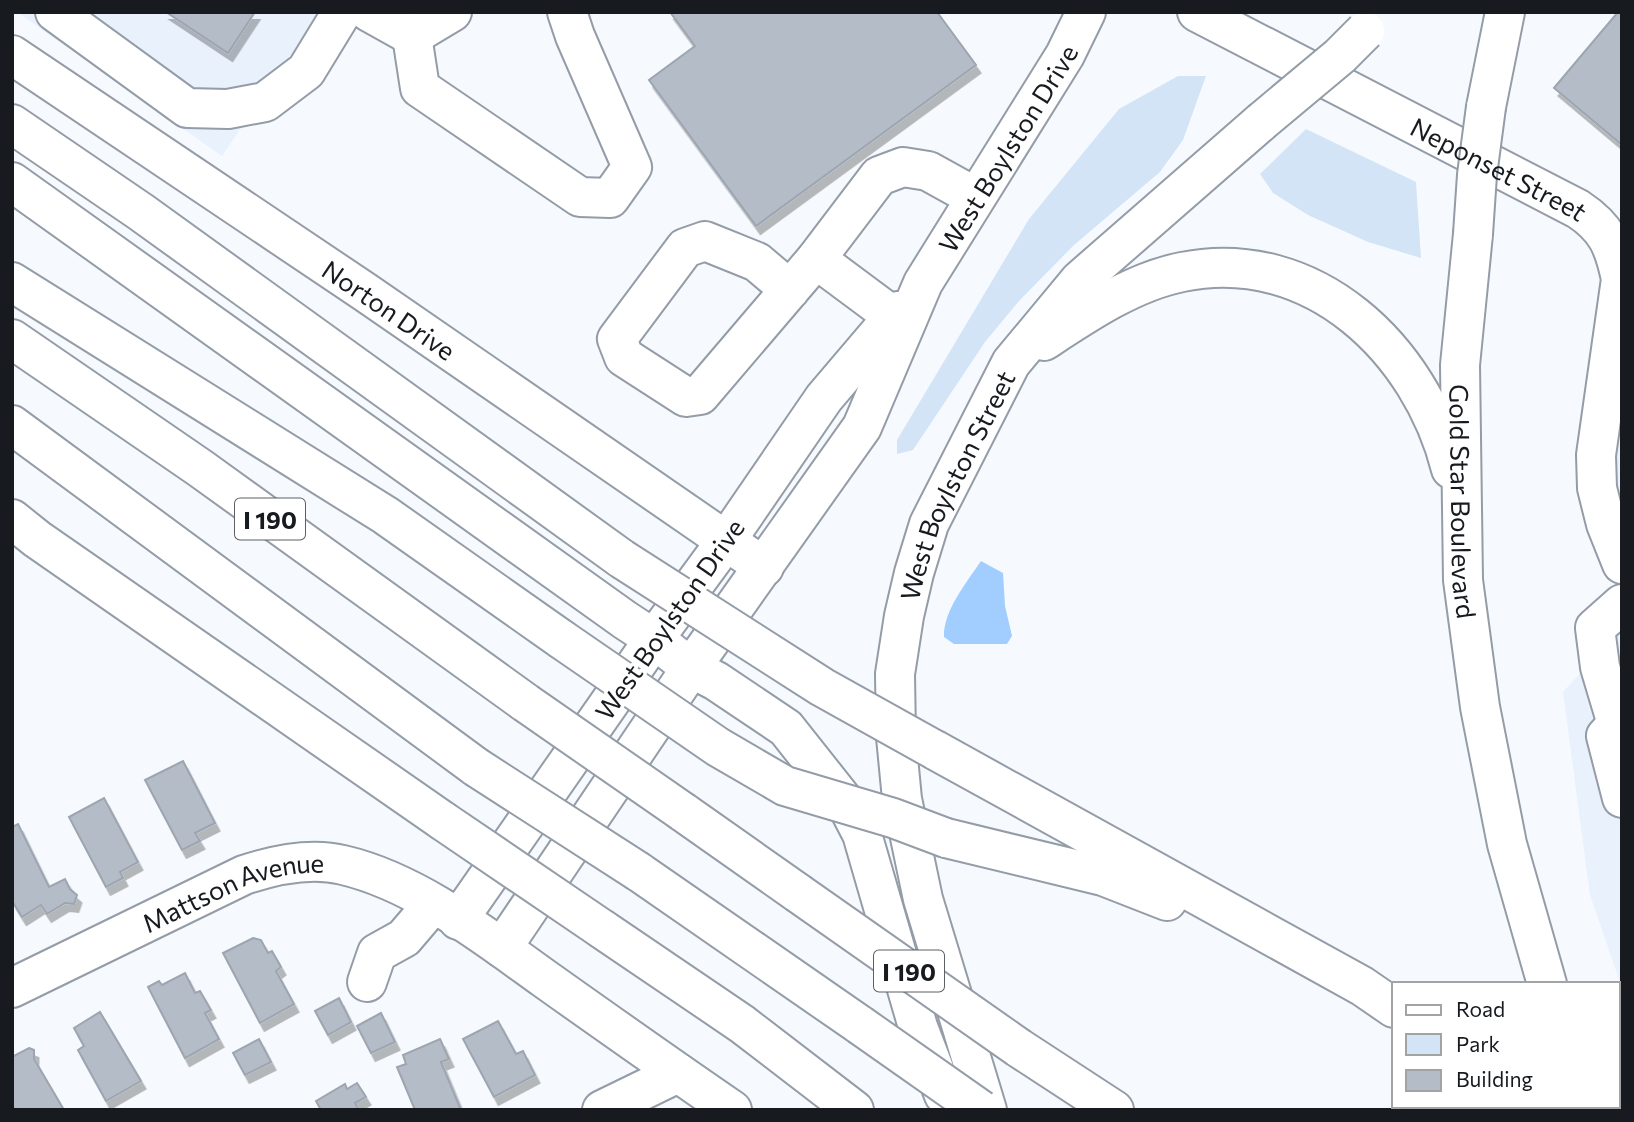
<svg xmlns="http://www.w3.org/2000/svg" width="1634" height="1122" font-family="Commissioner,sans-serif">
	<defs>
		<filter id="shadow"><feDropShadow dx="4.5" dy="8" stdDeviation="0" flood-color="#0004"/></filter>
	</defs>
	<rect width="100%" height="100%" fill="#f6fafe"/>
	<g fill="#e8f1fc">
		<polygon points="17,12 320,12 222,156"/>
		<polygon points="1622,397 1622,524 1615,493 1615,457"/>
		<polygon points="1622,628 1622,988 1590,895 1563,692"/>
	</g>
	<g fill="#d3e4f7">
		<polygon points="1178,76 1206,76 1183,140 1160,172 1074,245 1019,301 985,342 913,450 897,454 897,440 1029,219 1119,109"/>
		<polygon points="1306,129 1416,182 1421,258 1368,242 1308,215 1273,193 1260,174"/>
	</g>
	<path fill="#a1cefe" d="M981,561L1003,573L1005,606L1012,636L1007,644H954L944,637C943,611 967,582 981,561Z"/>
	<g fill="#b3bcc7" stroke="#9ca5b0" stroke-width="2" filter="url(#shadow)">
		<polygon points="166,12 255,12 228,53"/>
		<polygon points="670,12 937,12 976,65 756,226 649,80 695,46"/>
		<polygon points="1618,12 1622,12 1622,145 1554,88"/>
		<polygon points="183,761 215,823 195,833 200,841 182,850 145,780"/>
		<polygon points="104,798 138,862 120,872 123,878 106,887 69,817"/>
		<polygon points="18,824 49,887 65,879 70,889 77,895 74,904 65,903 47,914 41,905 22,917 12,901 12,827"/>
		<polygon points="253,938 261,940 268,953 272,951 281,967 276,971 294,1004 260,1023 223,953"/>
		<polygon points="185,973 195,993 200,991 211,1010 205,1013 219,1039 185,1058 148,987 159,981 162,985"/>
		<polygon points="339,998 351,1022 328,1035 315,1011"/>
		<polygon points="100,1012 141,1081 106,1101 78,1050 84,1046 74,1028"/>
		<polygon points="381,1013 395,1042 371,1053 357,1026"/>
		<polygon points="498,1021 516,1054 523,1051 535,1075 494,1097 463,1039"/>
		<polygon points="259,1039 271,1062 245,1075 233,1053"/>
		<polygon points="440,1039 449,1059 441,1062 461,1110 415,1110 397,1067 406,1064 403,1055"/>
		<polygon points="29,1048 34,1050 34,1059 64,1110 15,1110 12,1105 12,1053 14,1056"/>
		<polygon points="357,1083 366,1097 355,1103 359,1110 321,1110 316,1101 345,1084 347,1089"/>
	</g>
	<g fill="none" stroke-linecap="round" stroke-linejoin="round">
		<g stroke="#939ca7" stroke-width="42">
			<g id="minor">
				<polyline points="55,12 187,108 228,109 265,102 306,71 342,12"/>
				<polyline points="369,12 412,36"/>
				<polyline points="412,36 420,88 580,197 610,198 632,167 575,36 567,12"/>
				<polyline points="412,36 452,12"/>
				<polyline points="816,259 894,317"/>
				<polyline points="790,290 757,262 705,241 685,248 617,339 624,357 686,397 700,395 816,259 879,176 903,167 928,171 975,197"/>
				<polyline points="1617,724 1600,667 1595,628 1622,604"/>
				<polyline points="1622,724 1617,724 1606,736 1622,798"/>
				<polyline points="458,920 654,639"/>
				<polyline points="502,948 691,668"/>
				<polyline points="367,982 377,953 404,938 433,904"/>
				<path id="s1" d="M12,988L244,875C274,865 311,857 343,865C416,882 485,936 545,979C607,1023 669,1067 732,1110"/>
				<polyline points="602,1110 678,1073"/>
			</g>
		</g>
		<g stroke="#939ca7" stroke-width="42">
			<g id="major">
				<path id="s2" d="M1197,12L1578,209C1607,228 1614,246 1621,279L1596,455L1597,488L1606,524L1622,564"/>
				<path id="s3" d="M12,55L365,292L764,567"/>
				<polyline points="1486,107 1505,12"/>
				<polyline points="12,182 625,620 654,639 691,668 716,681 786,728 847,805 862,834 918,1027 944,1095"/>
				<path id="s4" d="M1473,234L1460,365L1463,580L1480,707L1507,844L1547,984"/>
				<path d="M1044,341C1085,314 1132,282 1182,272C1313,245 1421,350 1451,469"/>
				<polyline points="654,639 726,541 824,398 898,311"/>
				<path id="s5" d="M691,668L862,427L923,283L1065,55L1086,12"/>
				<polyline points="1590,1106 1592,1110"/>
				<path id="s6" d="M987,1110L923,899L902,799L896,737L895,674L904,616L914,573L929,524L1011,363L1080,280L1261,122"/>
			</g>
		</g>
		<g stroke="#939ca7" stroke-width="42">
			<g id="highway">
				<polyline points="12,124 141,212 622,559"/>
				<polyline points="12,282 385,515 561,639"/>
				<polyline points="12,339 200,468 526,703"/>
				<polyline points="12,425 476,767"/>
				<polyline points="12,519 37,539 443,821"/>
				<polyline points="935,750 1362,986 1394,1008"/>
				<polyline points="683,812 798,893"/>
				<polyline points="946,838 1103,876 1167,901"/>
				<polyline points="639,872 860,1025"/>
				<polyline points="602,929 742,1024 854,1110"/>
				<polyline points="1019,1048 1114,1110"/>
				<polyline points="1510,1106 1513,1110"/>
			</g>
		</g>
		<use href="#minor" stroke="#fff" stroke-width="38"/>
		<use href="#major" stroke="#fff" stroke-width="38"/>
		<use href="#highway" stroke="#fff" stroke-width="38"/>
		<g stroke="#939ca7" stroke-width="42" stroke-linecap="butt">
			<g id="major-bridge">
				<polyline points="1261,122 1340,56 1365,31"/>
				<polyline points="1473,234 1477,175 1486,107"/>
			</g>
		</g>
		<g stroke="#939ca7" stroke-width="42" stroke-linecap="butt">
			<g id="highway-bridge">
				<polyline points="622,559 822,687 935,750"/>
				<polyline points="561,639 718,747 785,786 893,818 946,838"/>
				<polyline points="526,703 683,812"/>
				<polyline points="476,767 639,872"/>
				<polyline points="443,821 602,929"/>
				<polyline points="798,893 1019,1048"/>
				<polyline points="860,1025 981,1110"/>
			</g>
		</g>
		<use href="#major-bridge" stroke="#fff" stroke-width="38"/>
		<use href="#highway-bridge" stroke="#fff" stroke-width="38"/>
	</g>
	<g text-anchor="middle" dominant-baseline="central" stroke-width="7" stroke-linejoin="round" paint-order="stroke">
		<g fill="#fff" stroke="#5d5f62" stroke-width="2">
			<rect x="235" y="498.5" width="70" height="41" rx="5"/>
			<rect x="874" y="950.5" width="70" height="41" rx="5"/>
		</g>
		<g font-size="24" font-weight="bold" fill="#171a1e">
			<text x="270" y="519">I 190</text>
			<text x="909" y="971">I 190</text>
		</g>
		<g font-size="26" fill="#171a1e" stroke="#fff">
			<text stroke="none"><textPath href="#s5" startOffset="611">West Boylston Drive</textPath></text>
			<text stroke="none"><textPath href="#s2" startOffset="340">Neponset Street</textPath></text>
			<text stroke="none"><textPath href="#s3" startOffset="455">Norton Drive</textPath></text>
			<text stroke="none"><textPath href="#s6" startOffset="648">West Boylston Street</textPath></text>
			<text stroke="none"><textPath href="#s4" startOffset="268">Gold Star Boulevard</textPath></text>
			<text transform="translate(669 619) rotate(-55)">West Boylston Drive</text>
			<text stroke="none"><textPath href="#s1" startOffset="243">Mattson Avenue</textPath></text>
		</g>
	</g>
	<rect width="1634" height="1122" fill="none" stroke="#171a1e" stroke-width="28"/>
	<rect x="1392" y="982" width="228" height="126" fill="#ffffff" stroke="#a2a3a5" stroke-width="2"/>
	<rect x="1406" y="1005" width="35" height="10" fill="#ffffff" stroke="#a2a3a5" stroke-width="2"/>
	<text x="1456" y="1017" font-size="21" fill="#171a1e">Road</text>
	<rect x="1406" y="1034" width="35" height="21" fill="#d3e4f7" stroke="#a2a3a5" stroke-width="2"/>
	<text x="1456" y="1052" font-size="21" fill="#171a1e">Park</text>
	<rect x="1406" y="1070" width="35" height="21" fill="#b3bcc7" stroke="#a2a3a5" stroke-width="2"/>
	<text x="1456" y="1087" font-size="21" fill="#171a1e">Building</text>
</svg>
